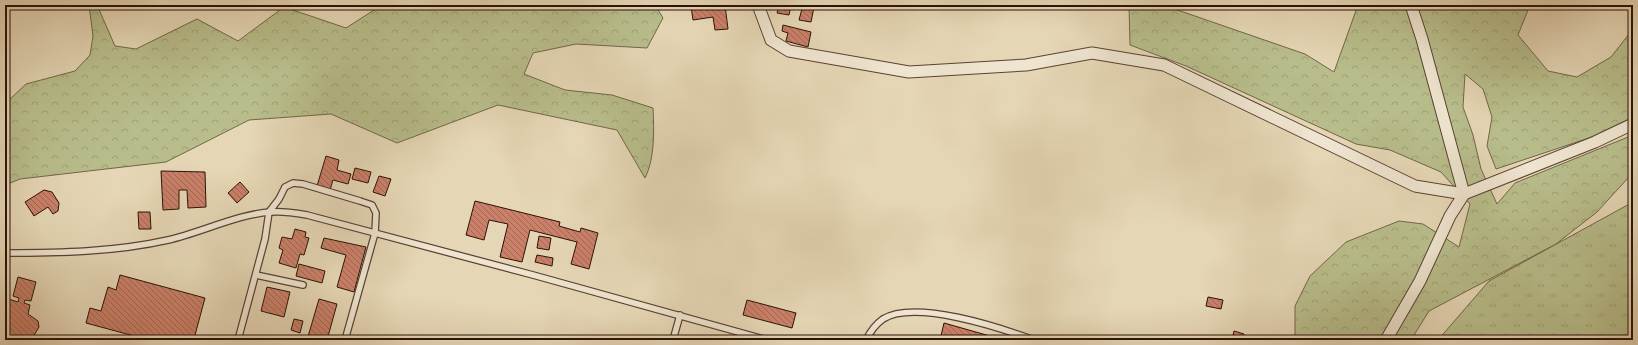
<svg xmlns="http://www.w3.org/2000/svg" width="1638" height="345" font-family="Vollkorn,serif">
	<defs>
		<pattern id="grass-tufts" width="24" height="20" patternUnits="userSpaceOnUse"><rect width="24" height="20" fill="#b8bd8b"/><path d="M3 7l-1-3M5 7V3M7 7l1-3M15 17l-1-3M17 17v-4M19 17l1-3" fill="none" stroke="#9ea176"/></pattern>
		<pattern id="forest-crowns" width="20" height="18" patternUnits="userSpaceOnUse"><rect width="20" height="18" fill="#b8bd8b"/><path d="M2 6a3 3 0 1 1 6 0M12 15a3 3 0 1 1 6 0" fill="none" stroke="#9ea176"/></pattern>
		<pattern id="building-back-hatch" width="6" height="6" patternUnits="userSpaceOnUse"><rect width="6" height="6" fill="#ca8069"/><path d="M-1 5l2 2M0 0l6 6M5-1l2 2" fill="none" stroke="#a46754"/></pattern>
	</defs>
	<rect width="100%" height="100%" fill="#e5d6b5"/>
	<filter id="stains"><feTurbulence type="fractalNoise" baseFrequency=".005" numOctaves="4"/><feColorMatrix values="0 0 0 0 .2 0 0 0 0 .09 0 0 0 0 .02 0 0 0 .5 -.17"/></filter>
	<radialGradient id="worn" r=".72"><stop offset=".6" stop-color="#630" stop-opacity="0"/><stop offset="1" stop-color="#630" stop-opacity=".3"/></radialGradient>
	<polygon fill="url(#grass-tufts)" stroke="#726649" points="1633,202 1633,340 1438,340 1489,281"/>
	<g fill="url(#forest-crowns)" stroke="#726649">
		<path d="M89,5H97L115,46L136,49L197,19L238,41L284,7L346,28L382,5H655L663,18L647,48L576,44L533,53L524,74L565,90L612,95L653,108C654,130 655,159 645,178L617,130L498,105L397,143L331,114L249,120L166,162L20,179L5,185V108L7,102L26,84L75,71L90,55L93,36Z"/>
		<polygon points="1129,5 1163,5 1305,54 1334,72 1358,5 1530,5 1518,35 1548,71 1577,77 1611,57 1633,29 1633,117 1589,138 1496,169 1487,146 1492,117 1483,89 1465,74 1463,107 1473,135 1481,169 1497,204 1515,183 1633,135 1633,178 1629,177 1597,212 1556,244 1429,311 1411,340 1295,340 1295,306 1310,276 1346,242 1399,221 1423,224 1459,247 1470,204 1441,172 1390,150 1356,144 1186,66 1130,45"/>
	</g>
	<g fill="url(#building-back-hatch)" stroke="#2b1007">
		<polygon points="703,5 725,5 728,29 715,30 713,17 693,20 691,6"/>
		<polygon points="779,5 791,5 789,15 777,13"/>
		<polygon points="803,5 814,7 811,22 799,20"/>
		<polygon points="783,25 811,32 808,47 786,41 788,33 782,31"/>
		<polygon points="326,156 339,160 337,170 351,174 348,184 333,180 330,190 317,186"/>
		<polygon points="355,168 371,172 368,183 352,179"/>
		<polygon points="161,171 205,172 206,207 188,208 187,190 179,190 179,209 163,210"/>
		<polygon points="379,176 391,179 385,196 373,192"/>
		<polygon points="240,182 249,192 237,203 228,193"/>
		<polygon points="44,190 52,192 59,203 58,211 53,214 48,207 34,216 25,202"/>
		<polygon points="475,201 560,222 559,226 580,232 581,228 598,233 589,269 571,264 577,242 530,230 522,262 500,257 508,224 489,220 484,240 466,235"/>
		<polygon points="138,212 150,212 151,229 139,229"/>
		<polygon points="295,229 306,232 305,237 309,238 304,255 300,254 296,268 279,263 283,250 279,248 282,237 292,239"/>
		<polygon points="539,236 551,238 549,250 537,248"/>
		<polygon points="324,238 366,247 354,292 337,287 346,255 321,248"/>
		<polygon points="537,255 553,258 552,266 535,262"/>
		<polygon points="299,264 325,271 322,283 296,276"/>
		<polygon points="120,275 205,298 195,335 213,340 149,340 86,323 90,308 101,311 108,287 116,290"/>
		<polygon points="18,277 36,282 31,301 25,300 24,303 30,305 28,314 38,321 39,327 33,337 21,340 5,340 5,298 18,302 19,298 13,296"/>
		<polygon points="267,287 290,292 284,317 261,311"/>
		<polygon points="1208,297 1223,300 1221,309 1206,306"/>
		<polygon points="319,299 337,304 327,340 307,340"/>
		<polygon points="747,300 796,313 792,328 743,315"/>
		<polygon points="294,319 303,321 300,333 291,330"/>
		<polygon points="944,323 1004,340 940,340"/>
		<polygon points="1234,331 1244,334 1243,340 1232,340"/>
		<polygon points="253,336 267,340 252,340"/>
	</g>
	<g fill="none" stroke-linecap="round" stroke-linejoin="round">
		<g stroke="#5a4232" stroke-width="8">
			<g id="service">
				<path d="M5,253C59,253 115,252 168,240C200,233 238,214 271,212C283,211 295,213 307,215L533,275L767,340"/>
				<polyline points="256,275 303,285"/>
				<polyline points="238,340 265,239 269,212 279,199 285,187 293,183 303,184 360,201 372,205 376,213 375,233 345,340"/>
				<polyline points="673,340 680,315"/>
				<path d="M866,340C870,332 876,324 883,319C915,299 1001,328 1034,340"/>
			</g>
		</g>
		<g stroke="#5a4232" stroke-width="13">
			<g id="minor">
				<polyline points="758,5 771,40 789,51 909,72 1026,65 1092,53 1164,65 1415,186 1464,194 1595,142 1633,124"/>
				<polyline points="1386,340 1420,281 1450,216 1464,194 1422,39 1411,5"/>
			</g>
		</g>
		<use href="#service" stroke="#eee4cf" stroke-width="5.5"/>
		<use href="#minor" stroke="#eee4cf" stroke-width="11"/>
	</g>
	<rect width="1638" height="345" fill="none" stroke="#e5d6b5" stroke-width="20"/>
	<rect x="6" y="6" width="1626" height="333" fill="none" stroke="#2b1007" stroke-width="2"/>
	<rect x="10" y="10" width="1618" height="325" fill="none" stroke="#2b1007"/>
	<rect width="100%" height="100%" filter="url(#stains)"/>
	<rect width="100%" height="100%" fill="url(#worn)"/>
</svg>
